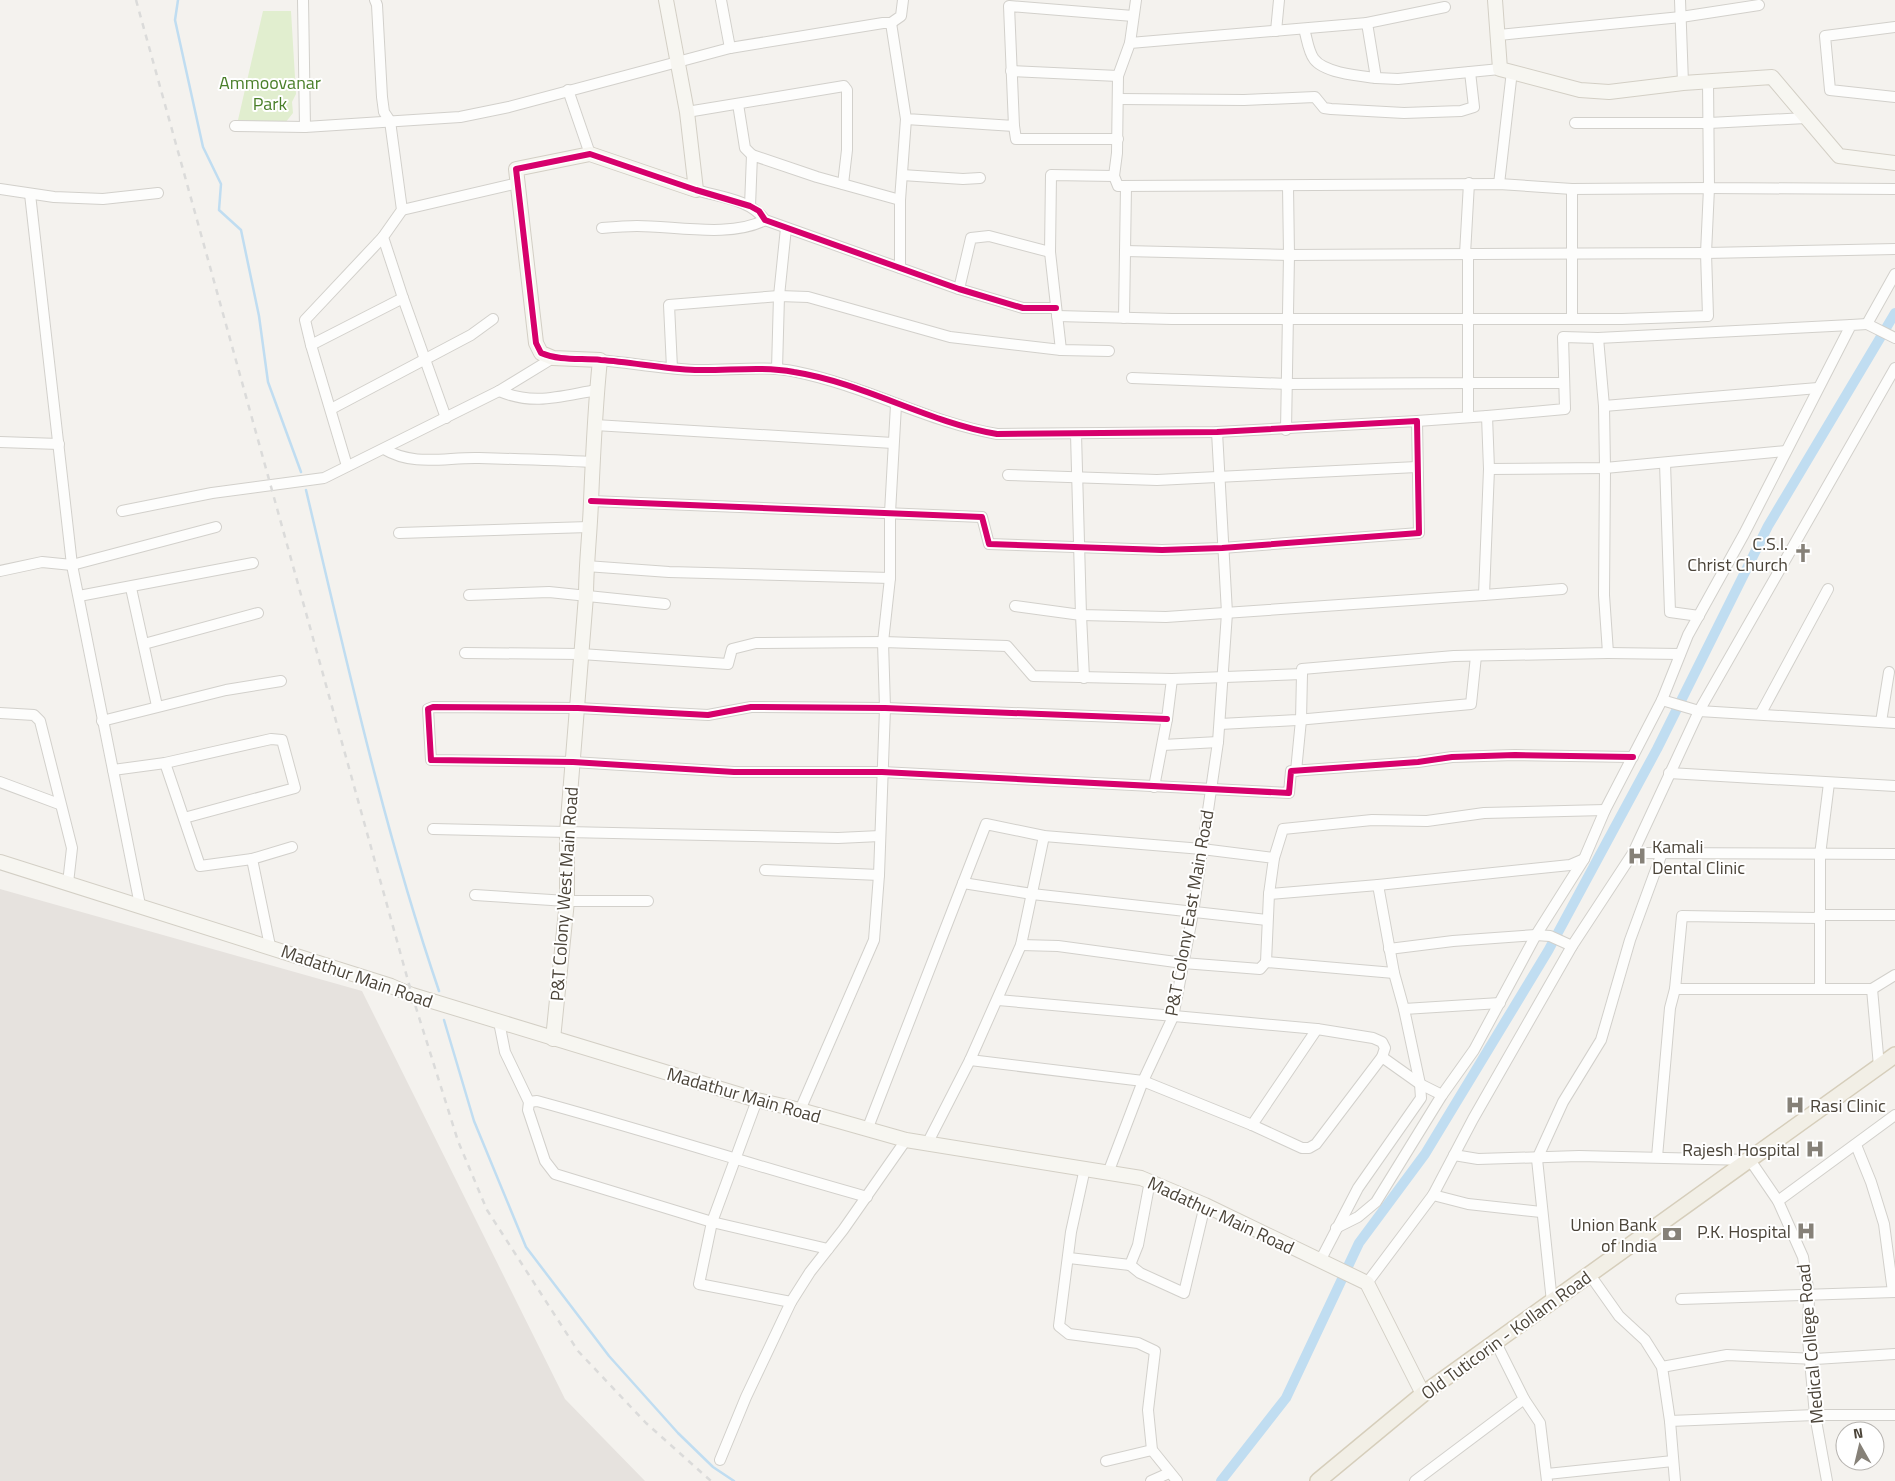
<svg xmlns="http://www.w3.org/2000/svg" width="1895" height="1481" font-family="'Titillium Web',sans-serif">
	<rect width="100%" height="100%" fill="#f4f2ee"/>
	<polygon fill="#e6e2de" points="0,889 362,991 565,1399 645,1481 0,1481"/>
	<polygon fill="#e1eecf" points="263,11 291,11 296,94 292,102 293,113 285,123 238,120"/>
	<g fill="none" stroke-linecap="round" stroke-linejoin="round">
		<g stroke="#c0ddf1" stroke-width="2.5">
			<polyline points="178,0 175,20 203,147 221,184 219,210 241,230 259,316 268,382 301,472"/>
			<path d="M306,490C346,658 383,827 439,991"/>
			<polyline points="444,1020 474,1121 526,1247 609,1356 678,1433 713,1467 734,1481"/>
		</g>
		<polyline stroke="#c0ddf1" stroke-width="10" points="1221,1481 1286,1398 1359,1243 1425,1154 1548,951 1657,749 1768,526 1895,313"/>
		<g stroke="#d2d0cb" stroke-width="12">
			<g id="street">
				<polyline points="303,0 305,127"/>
				<polyline points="375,0 377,5 382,97 384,112 390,121 402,210 383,237 403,298"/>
				<polyline points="721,0 730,48"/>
				<polyline points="1680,0 1683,83"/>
				<polyline points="891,23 906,119 1014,126 1009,6 1133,16"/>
				<polyline points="1367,23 1445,7"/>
				<polyline points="1895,27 1825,36 1830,90 1895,97"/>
				<path d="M1304,29C1307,38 1308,51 1314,59C1324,73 1360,76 1376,78"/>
				<polyline points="1276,31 1279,0"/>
				<polyline points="1499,35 1681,17 1759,5"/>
				<polyline points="1130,43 1136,0"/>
				<polyline points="1500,69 1398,79 1376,78 1367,23 1130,43 1118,76 1117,153 1114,176 1118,186 1499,184 1572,189"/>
				<polyline points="1011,71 1118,76"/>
				<polyline points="1708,81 1709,188 1895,189"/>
				<polyline points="568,90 590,154"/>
				<polyline points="1119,99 1244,100 1315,97 1324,108 1331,109 1404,113 1461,111 1474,107 1470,72"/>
				<polyline points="738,104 745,148 752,155"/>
				<polyline points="687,112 844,86 847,90 847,150 843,184"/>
				<polyline points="1575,123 1709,123 1806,118"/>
				<polyline points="235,126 305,127 460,117 509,107 730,48 883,23 891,23 901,16 903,0"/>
				<polyline points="1014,126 1016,139 1118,139"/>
				<polyline points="902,175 963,179 980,178"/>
				<polyline points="1499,184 1512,71"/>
				<polyline points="0,189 54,197 103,199 158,193"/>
				<path d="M696,190C719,197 750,199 765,220L959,289L1023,308H1056"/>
				<polyline points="30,194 72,565 140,905"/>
				<polyline points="750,206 752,155 817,177 900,200"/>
				<polyline points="402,210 518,183"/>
				<path d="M602,228C614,227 626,226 637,226C675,226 731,238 765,220"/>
				<polyline points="1465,254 1469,183"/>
				<polyline points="900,268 900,200 906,119"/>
				<polyline points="1895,274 1867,324 1895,338"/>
				<polyline points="959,289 971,238 989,236 1050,252"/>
				<polyline points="1057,316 1172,319 1622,319 1708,316 1706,253 1289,255 1125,251"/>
				<polyline points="1124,318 1126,186"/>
				<polyline points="1572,319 1572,189 1709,188 1706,253 1895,249"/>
				<polyline points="311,345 305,320 383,237"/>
				<polyline points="1061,350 1050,252 1051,175 1114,176"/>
				<path d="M553,358L499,391C534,406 561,396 597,390"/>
				<polyline points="672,368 669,305 779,296 808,297 950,337 1061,350 1109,351"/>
				<polyline points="777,369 779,296 786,228"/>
				<polyline points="1132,378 1288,384 1468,383 1468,254"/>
				<polyline points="1604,406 1818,388"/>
				<polyline points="331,409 471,335 493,319"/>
				<polyline points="1487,416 1565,409 1563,337 1598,338 1851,325"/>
				<polyline points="1468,417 1468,383 1564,383"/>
				<polyline points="595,425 893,443"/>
				<polyline points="1286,430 1289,255 1288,186"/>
				<polyline points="1076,434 1081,615 1166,617 1484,595 1489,469 1487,416 1417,421"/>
				<polyline points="0,442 59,444"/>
				<path d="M384,449C414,467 446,457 479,458C516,459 553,460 591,462"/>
				<polyline points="1665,463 1670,612 1699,616"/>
				<polyline points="347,466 311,345 403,298 446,418"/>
				<polyline points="1489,469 1605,468 1604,406 1598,338"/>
				<polyline points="1008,475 1157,480 1417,467"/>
				<path d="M591,501L982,517L989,544L1162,550L1222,548L1419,533L1417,421L1217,432L997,434C928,422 866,386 797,372C764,365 729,371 695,370C664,369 632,363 600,360"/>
				<polyline points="122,511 212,493 324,478 499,391"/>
				<polyline points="399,533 589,527"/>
				<polyline points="586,566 669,572 890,578"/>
				<polyline points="0,571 42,562 72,565 216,527"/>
				<polyline points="131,588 157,706"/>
				<polyline points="469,595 549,592 665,604"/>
				<polyline points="1484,595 1562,589"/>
				<polyline points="79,596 253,563"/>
				<polyline points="1015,606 1081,615 1084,678"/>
				<polyline points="144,644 258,613"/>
				<polyline points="465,653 581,654 728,664 732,649 756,643 883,642 1007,646 1033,676 1172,679 1302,674 1302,669 1454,656 1608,653 1604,595 1605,468 1786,451"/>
				<polyline points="1608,653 1680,654"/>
				<polyline points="1662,700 1699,711 1895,723"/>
				<polyline points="0,713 34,715 40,721 72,848 68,883"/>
				<polyline points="1761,713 1828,589"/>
				<polyline points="1167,719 885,708 751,707 708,715 578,708 433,707 428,709 431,760 573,762 734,772 882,772 1289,793 1291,771 1418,762 1452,757 1515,755 1633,757"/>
				<polyline points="102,721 226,690 281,681"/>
				<polyline points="1881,722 1889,672"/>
				<polyline points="1220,724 1297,720 1471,704 1476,656"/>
				<polyline points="1163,745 1218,742"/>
				<polyline points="165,763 200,866 252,859 292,847"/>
				<polyline points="113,770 165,763 271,739 282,740 295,788 184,818"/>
				<polyline points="1296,771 1301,720 1302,674"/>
				<polyline points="1669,773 1895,786"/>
				<polyline points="0,782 59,804"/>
				<polyline points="1154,787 1167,719 1172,679"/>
				<polyline points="433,829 838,838 880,836"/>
				<polyline points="1633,853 1895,854"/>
				<polyline points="1274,858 1283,829 1372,820 1427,821 1484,813 1605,810"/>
				<polyline points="252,859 270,946"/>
				<polyline points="765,870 879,875"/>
				<polyline points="963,883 1032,894 1267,920"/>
				<polyline points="1378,885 1570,865 1584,859"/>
				<polyline points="475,895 567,901 648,901"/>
				<polyline points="1819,915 1895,915"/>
				<polyline points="1021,945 1058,946 1183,963 1260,969 1266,962 1269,894 1378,885 1394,973 1404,1009 1500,1003"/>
				<polyline points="1389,949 1453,941 1536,935 1550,936 1572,946"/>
				<polyline points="1266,962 1394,973"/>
				<polyline points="1820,988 1820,855 1829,783"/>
				<polyline points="1675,989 1872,989 1895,975"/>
				<polyline points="1872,989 1879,1066"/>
				<polyline points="499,1022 505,1052 529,1102 528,1110 545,1161 555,1174 712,1222 828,1249"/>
				<polyline points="1382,1057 1420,1084 1442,1095"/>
				<polyline points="970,1060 1143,1081 1252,1125 1302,1148 1309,1148 1316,1144 1382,1057 1385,1048 1382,1042 1373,1038 1317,1029 998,1000"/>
				<polyline points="757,1100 712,1222 699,1284 791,1302"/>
				<path d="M529,1102L537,1101C647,1131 756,1166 867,1197"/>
				<polyline points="800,1110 874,940 879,875 885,708 883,642 890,578 890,513 896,405"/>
				<polyline points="1252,1125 1317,1029"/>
				<polyline points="867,1130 986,824 1044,836 1202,849 1274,858 1269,894"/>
				<polyline points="927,1144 970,1060 1021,945 1044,836"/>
				<polyline points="1856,1145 1871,1182 1884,1224 1893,1292"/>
				<polyline points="1454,1155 1478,1159 1579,1156 1750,1160 1778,1201 1803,1257 1809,1294 1808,1339 1815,1415 1827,1481"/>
				<polyline points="1657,1157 1670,1008 1675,989 1682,916 1819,918"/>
				<polyline points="1085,1168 1071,1232 1059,1326 1069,1334 1138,1343 1155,1351 1148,1410 1152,1450 1177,1481"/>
				<polyline points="1108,1173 1143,1081 1173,1017 1193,913 1218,742 1227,613 1217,432"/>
				<polyline points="1433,1195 1468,1204 1541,1212"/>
				<polyline points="1778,1201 1895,1115"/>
				<polyline points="1336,1228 1358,1217 1376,1202 1442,1095 1474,1050 1536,935 1584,859 1605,810 1662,700 1688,635 1744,534 1851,325 1867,324"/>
				<polyline points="1069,1258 1130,1265 1138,1245 1150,1181"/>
				<polyline points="1320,1261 1358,1188 1421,1098 1420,1084 1404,1009"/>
				<polyline points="1130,1265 1140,1273 1184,1293 1205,1205"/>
				<polyline points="1590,1275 1619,1316 1645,1340 1662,1367 1670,1421 1675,1481"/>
				<polyline points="1367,1283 1433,1195 1473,1119 1572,946 1633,853 1699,711 1895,368"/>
				<polyline points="1681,1299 1895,1292"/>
				<polyline points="1552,1302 1537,1159 1563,1102 1601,1040 1630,940 1662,853"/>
				<polyline points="1662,1367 1727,1355 1815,1359 1895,1354"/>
				<polyline points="1524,1399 1540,1423 1547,1481"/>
				<polyline points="1670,1421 1815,1415 1895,1415"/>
				<polyline points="720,1460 746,1397 791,1302 810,1272 843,1230 906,1140"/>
				<polyline points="1106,1461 1152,1450"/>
				<polyline points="1547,1474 1673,1461"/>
				<polyline points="1151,1481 1169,1473"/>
				<polyline points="1415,1481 1524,1399 1496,1343"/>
			</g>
		</g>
		<g stroke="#d3cfc5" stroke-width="16">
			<g id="secondary">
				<polyline points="1495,0 1500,69 1580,90 1609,92 1683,83 1772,77 1839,156 1895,163"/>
				<polyline points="0,862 391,986 412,995 757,1100 800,1110 906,1140 1141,1178 1205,1205 1367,1283 1423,1394"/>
				<path d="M553,1039L567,901V832L586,596C586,564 590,533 591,501C593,454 595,407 600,360L553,358L541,353L536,343L516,169L590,154L696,190L687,112L666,0"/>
			</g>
		</g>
		<g stroke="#d6cebb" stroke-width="18">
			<polyline id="primary" points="1318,1481 1423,1394 1895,1055"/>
		</g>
		<use href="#street" stroke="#fdfdfc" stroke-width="10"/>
		<use href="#secondary" stroke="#f7f6f1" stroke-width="14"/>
		<use href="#primary" stroke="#f2efe6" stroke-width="15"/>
		<polyline stroke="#dbdbda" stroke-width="2.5" stroke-dasharray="6 6" stroke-linecap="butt" points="136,0 412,995 458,1141 487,1210 578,1351 646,1423 711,1481"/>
		<g stroke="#fff" stroke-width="9">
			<g id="cycleway">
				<path d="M591,501L982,517L989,544L1162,550L1222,548L1419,533L1417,421L1217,432L997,434C927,422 864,383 794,372C761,366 728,371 695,370C664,369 632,362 601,360C580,358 560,361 541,353L536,343L516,169L590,154L696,190L750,206L759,211L765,220L959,289L1023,308H1056"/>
				<polyline points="1167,719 885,708 751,707 708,715 578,708 433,707 428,709 431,760 573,762 734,772 882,772 1289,793 1291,771 1418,762 1452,757 1515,755 1633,757"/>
			</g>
		</g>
		<use href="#cycleway" stroke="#d6006c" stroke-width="6"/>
	</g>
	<defs>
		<g id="church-bare" transform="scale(1.5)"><path d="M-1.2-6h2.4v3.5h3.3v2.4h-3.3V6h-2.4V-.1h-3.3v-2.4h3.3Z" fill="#868178" stroke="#fff" stroke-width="2.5" paint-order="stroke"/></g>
		<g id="hospital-bare" transform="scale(1.5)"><path d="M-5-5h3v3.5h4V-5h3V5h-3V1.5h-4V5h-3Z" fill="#868178" stroke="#fff" stroke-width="2.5" paint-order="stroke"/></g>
		<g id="bank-bare" transform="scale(1.5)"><path d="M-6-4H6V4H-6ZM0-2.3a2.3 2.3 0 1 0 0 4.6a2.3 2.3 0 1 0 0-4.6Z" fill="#868178" stroke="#fff" stroke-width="2.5" paint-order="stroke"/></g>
	</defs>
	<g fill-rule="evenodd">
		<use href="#church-bare" x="1803" y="553"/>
		<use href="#hospital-bare" x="1637" y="856"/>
		<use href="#hospital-bare" x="1795" y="1105"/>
		<use href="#hospital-bare" x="1815" y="1149"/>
		<use href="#hospital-bare" x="1806" y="1231"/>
		<use href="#bank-bare" x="1672" y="1234"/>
	</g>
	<g text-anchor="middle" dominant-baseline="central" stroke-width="4" stroke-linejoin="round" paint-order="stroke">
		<g font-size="18" fill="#4a7f2a" stroke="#fff">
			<text x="270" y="82">Ammoovanar<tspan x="270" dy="21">Park</tspan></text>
		</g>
		<g font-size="18" fill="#4b4439" stroke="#fff" text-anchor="end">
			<text x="1788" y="543">C.S.I.<tspan x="1788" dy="21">Christ Church</tspan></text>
			<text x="1652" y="846" text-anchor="start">Kamali<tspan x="1652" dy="21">Dental Clinic</tspan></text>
			<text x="1810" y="1105" text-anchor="start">Rasi Clinic</text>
			<text x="1800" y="1149">Rajesh Hospital</text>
			<text x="1657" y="1224">Union Bank<tspan x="1657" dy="21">of India</tspan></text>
			<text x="1791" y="1231">P.K. Hospital</text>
		</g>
		<g font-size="18" fill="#4b4439" stroke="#fff">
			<text transform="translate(564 894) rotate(-86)">P&amp;T Colony West Main Road</text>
			<text transform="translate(1189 913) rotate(-80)">P&amp;T Colony East Main Road</text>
			<text transform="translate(357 976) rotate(19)">Madathur Main Road</text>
			<text transform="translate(744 1095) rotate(16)">Madathur Main Road</text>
			<text transform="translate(1221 1215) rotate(25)">Madathur Main Road</text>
			<text transform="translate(1506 1335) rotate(-36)">Old Tuticorin - Kollam Road</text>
			<text transform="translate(1810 1344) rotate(-95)">Medical College Road</text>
		</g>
	</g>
	<g transform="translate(1860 1446) rotate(352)"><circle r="24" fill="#ffffff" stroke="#b7b4b0"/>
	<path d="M0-4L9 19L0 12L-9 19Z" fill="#868178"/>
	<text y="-8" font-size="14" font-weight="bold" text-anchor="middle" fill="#4b4439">N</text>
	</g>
</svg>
